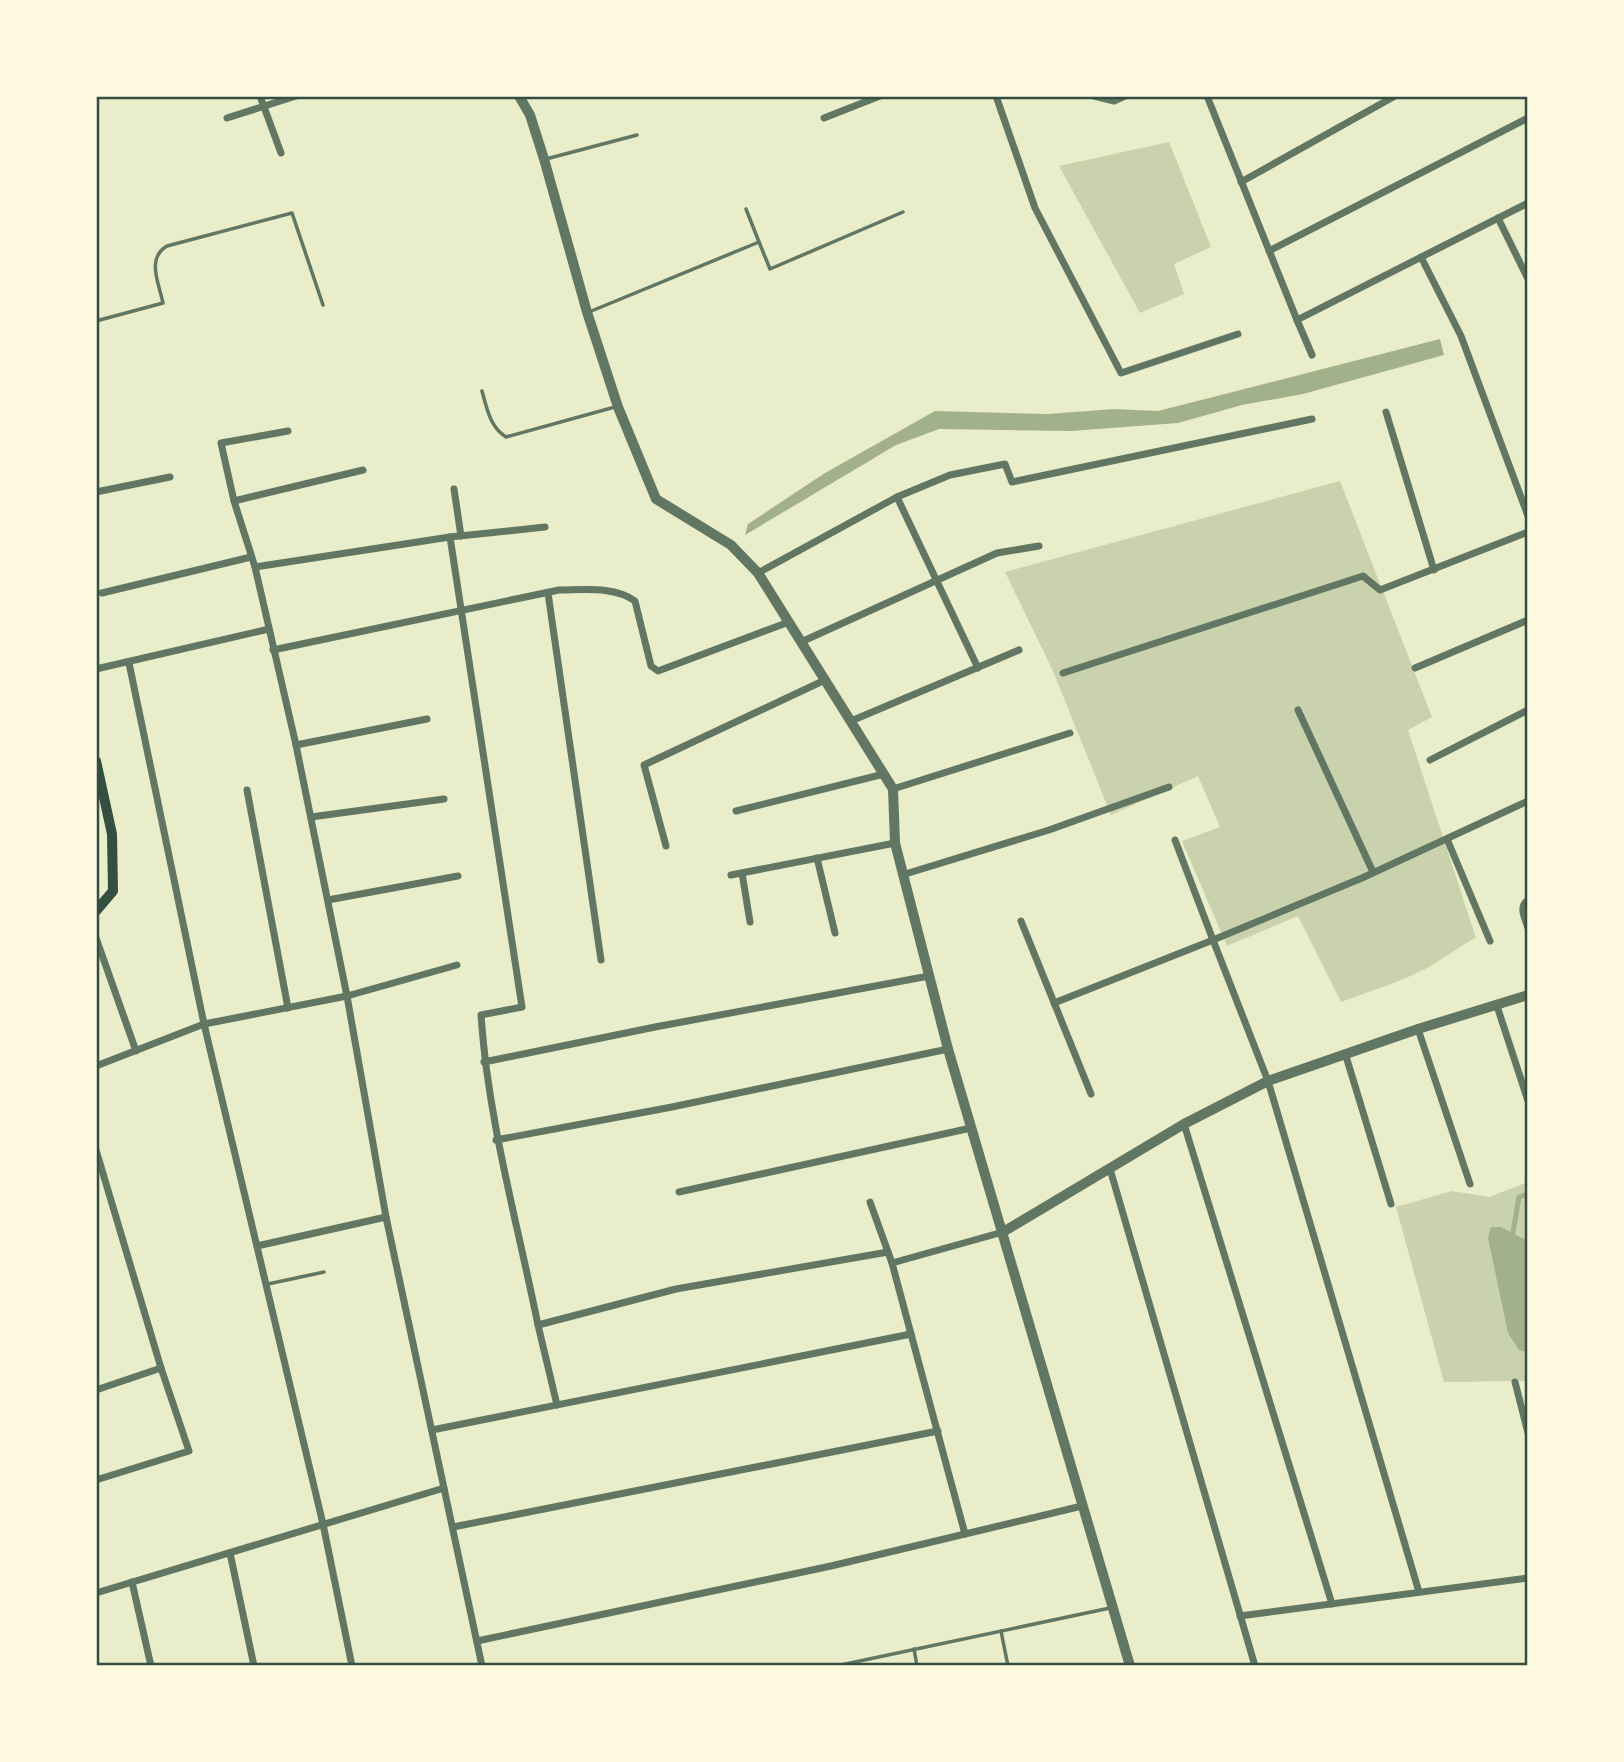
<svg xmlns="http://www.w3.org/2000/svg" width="1624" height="1762" font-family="'Roboto Condensed',sans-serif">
	<rect width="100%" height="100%" fill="#e9edc9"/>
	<g fill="#cad2ad">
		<polygon points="1169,142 1211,247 1174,264 1184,294 1140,313 1059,166"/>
		<path d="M1340,481L1432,717L1408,730L1476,938C1459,946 1445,958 1429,967C1401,982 1370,991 1341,1002L1298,916L1227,946L1182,841L1220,827L1198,776L1111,815L1053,671L1005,572Z"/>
		<polygon points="1528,1182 1528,1241 1501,1227 1519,1350 1528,1353 1528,1381 1444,1382 1396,1207 1452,1191 1489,1197"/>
	</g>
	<g fill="#a3b18a">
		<polygon points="1440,339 1444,355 1303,394 1242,405 1178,423 1071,431 939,429 896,445 745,535 748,524 825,473 935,411 1048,414 1114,409 1158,411"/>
		<polygon points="1491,1227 1501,1227 1528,1241 1528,1353 1519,1350 1508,1333 1488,1238"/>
	</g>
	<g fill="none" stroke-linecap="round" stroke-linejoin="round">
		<polyline stroke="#a3b18a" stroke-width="5" points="1512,1238 1519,1197 1528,1194"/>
		<g stroke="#617663" stroke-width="3.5">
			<polyline points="546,159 637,135"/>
			<polyline points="746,209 759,242"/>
			<polyline points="589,312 759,242 770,269 903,212"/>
			<path d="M96,321L163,303C159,284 146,258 167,246L292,213L323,305"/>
			<path d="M482,391C487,409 490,427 506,437L615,407"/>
			<polyline points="268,1284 324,1272"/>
			<polyline points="1001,1631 1008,1666"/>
			<polyline points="914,1649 917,1666"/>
			<polyline points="836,1666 1110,1608"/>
		</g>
		<g stroke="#617663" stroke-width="7">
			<polyline points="260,96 281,153"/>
			<polyline points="996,96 1035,208 1121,373 1238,334"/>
			<polyline points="1094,96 1114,101 1125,96"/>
			<polyline points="1207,96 1297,320 1528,203"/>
			<polyline points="227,118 296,96"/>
			<polyline points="824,118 880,96"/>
			<polyline points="1241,182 1395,96"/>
			<polyline points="1498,218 1528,279"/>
			<polyline points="1269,251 1528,118"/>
			<polyline points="1421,257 1461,336 1528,516"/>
			<polyline points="1297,320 1312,355"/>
			<polyline points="1386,412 1434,570"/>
			<polyline points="288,431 221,443 234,501 255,567 296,745 347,996 386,1217 482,1666"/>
			<polyline points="454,489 461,536"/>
			<polyline points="96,492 170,477"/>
			<polyline points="897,497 978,668"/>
			<polyline points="234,501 363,470"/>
			<polyline points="450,537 545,527"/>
			<path d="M255,567L450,537L522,1007L481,1015C488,1120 517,1221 538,1325L676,1289L888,1252"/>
			<polyline points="758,573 897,497 950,475 1005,464 1012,482 1312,419"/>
			<polyline points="102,593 251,557"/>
			<polyline points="548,593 601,960"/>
			<polyline points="801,642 997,553 1039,546"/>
			<path d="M273,650L559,590C584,590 614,586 635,601L651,666L658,671L789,622"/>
			<polyline points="129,663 204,1024 323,1524 352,1666"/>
			<polyline points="1415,668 1528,620"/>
			<polyline points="96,669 269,629"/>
			<polyline points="1063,673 1363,576 1380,590 1528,532"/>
			<polyline points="1298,710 1373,872"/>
			<polyline points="851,721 1019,650"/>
			<polyline points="296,745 427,719"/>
			<polyline points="1430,760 1528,710"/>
			<polyline points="893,789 1070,733"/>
			<polyline points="247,790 288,1008"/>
			<polyline points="736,811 884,774"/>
			<polyline points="311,817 444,799"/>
			<polyline points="1447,839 1490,941"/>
			<polyline points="1175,840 1213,940 1362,878 1528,801"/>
			<polyline points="666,846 644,765 825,680"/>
			<polyline points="817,858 835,933"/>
			<polyline points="742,873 750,922"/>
			<polyline points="731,875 895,843"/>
			<polyline points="902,875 1049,830 1169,787"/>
			<polyline points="328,900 458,876"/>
			<path d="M1528,900C1518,907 1525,918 1528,928"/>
			<polyline points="1021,921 1091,1094"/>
			<polyline points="96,938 136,1051"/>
			<polyline points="1054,1003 1213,940 1268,1081 1419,1592"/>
			<polyline points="1497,1006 1528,1101"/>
			<polyline points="1418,1029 1470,1184"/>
			<polyline points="1345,1053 1391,1204"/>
			<polyline points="484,1062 655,1027 929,976"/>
			<polyline points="96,1066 204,1024 347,996 457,965"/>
			<polyline points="1184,1124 1332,1604"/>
			<polyline points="496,1140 672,1107 948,1049"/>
			<polyline points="96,1150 161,1368 189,1451 96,1480"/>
			<polyline points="1110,1169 1255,1666"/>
			<polyline points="679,1192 971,1128"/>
			<polyline points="870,1202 892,1263 911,1334"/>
			<polyline points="257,1246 386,1217"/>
			<polyline points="892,1263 1003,1232"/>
			<polyline points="538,1325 557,1405"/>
			<polyline points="1515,1382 1528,1433"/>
			<polyline points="96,1390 161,1368"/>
			<polyline points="432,1430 911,1334 965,1534"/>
			<polyline points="453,1527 938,1431"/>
			<polyline points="230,1553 254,1666"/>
			<polyline points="132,1582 151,1666"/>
			<polyline points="96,1593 444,1488"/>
			<polyline points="1240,1616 1528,1578"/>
			<polyline points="477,1641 831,1566 1082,1506"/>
		</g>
		<g stroke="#617663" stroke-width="10">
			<polyline points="519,96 530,115 544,159 587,312 618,407 656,499 731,545 758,573 893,789 895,843 948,1049 1130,1666"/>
			<polyline points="1003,1232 1184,1124 1268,1081 1418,1029 1528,995"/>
		</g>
		<polyline stroke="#344e41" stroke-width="10" points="96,761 112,834 113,891 96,911"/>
	</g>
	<rect width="1624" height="1762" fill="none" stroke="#fefae0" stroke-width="196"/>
	<rect x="98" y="98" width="1428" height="1566" fill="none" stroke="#344e41" stroke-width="2.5"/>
</svg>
